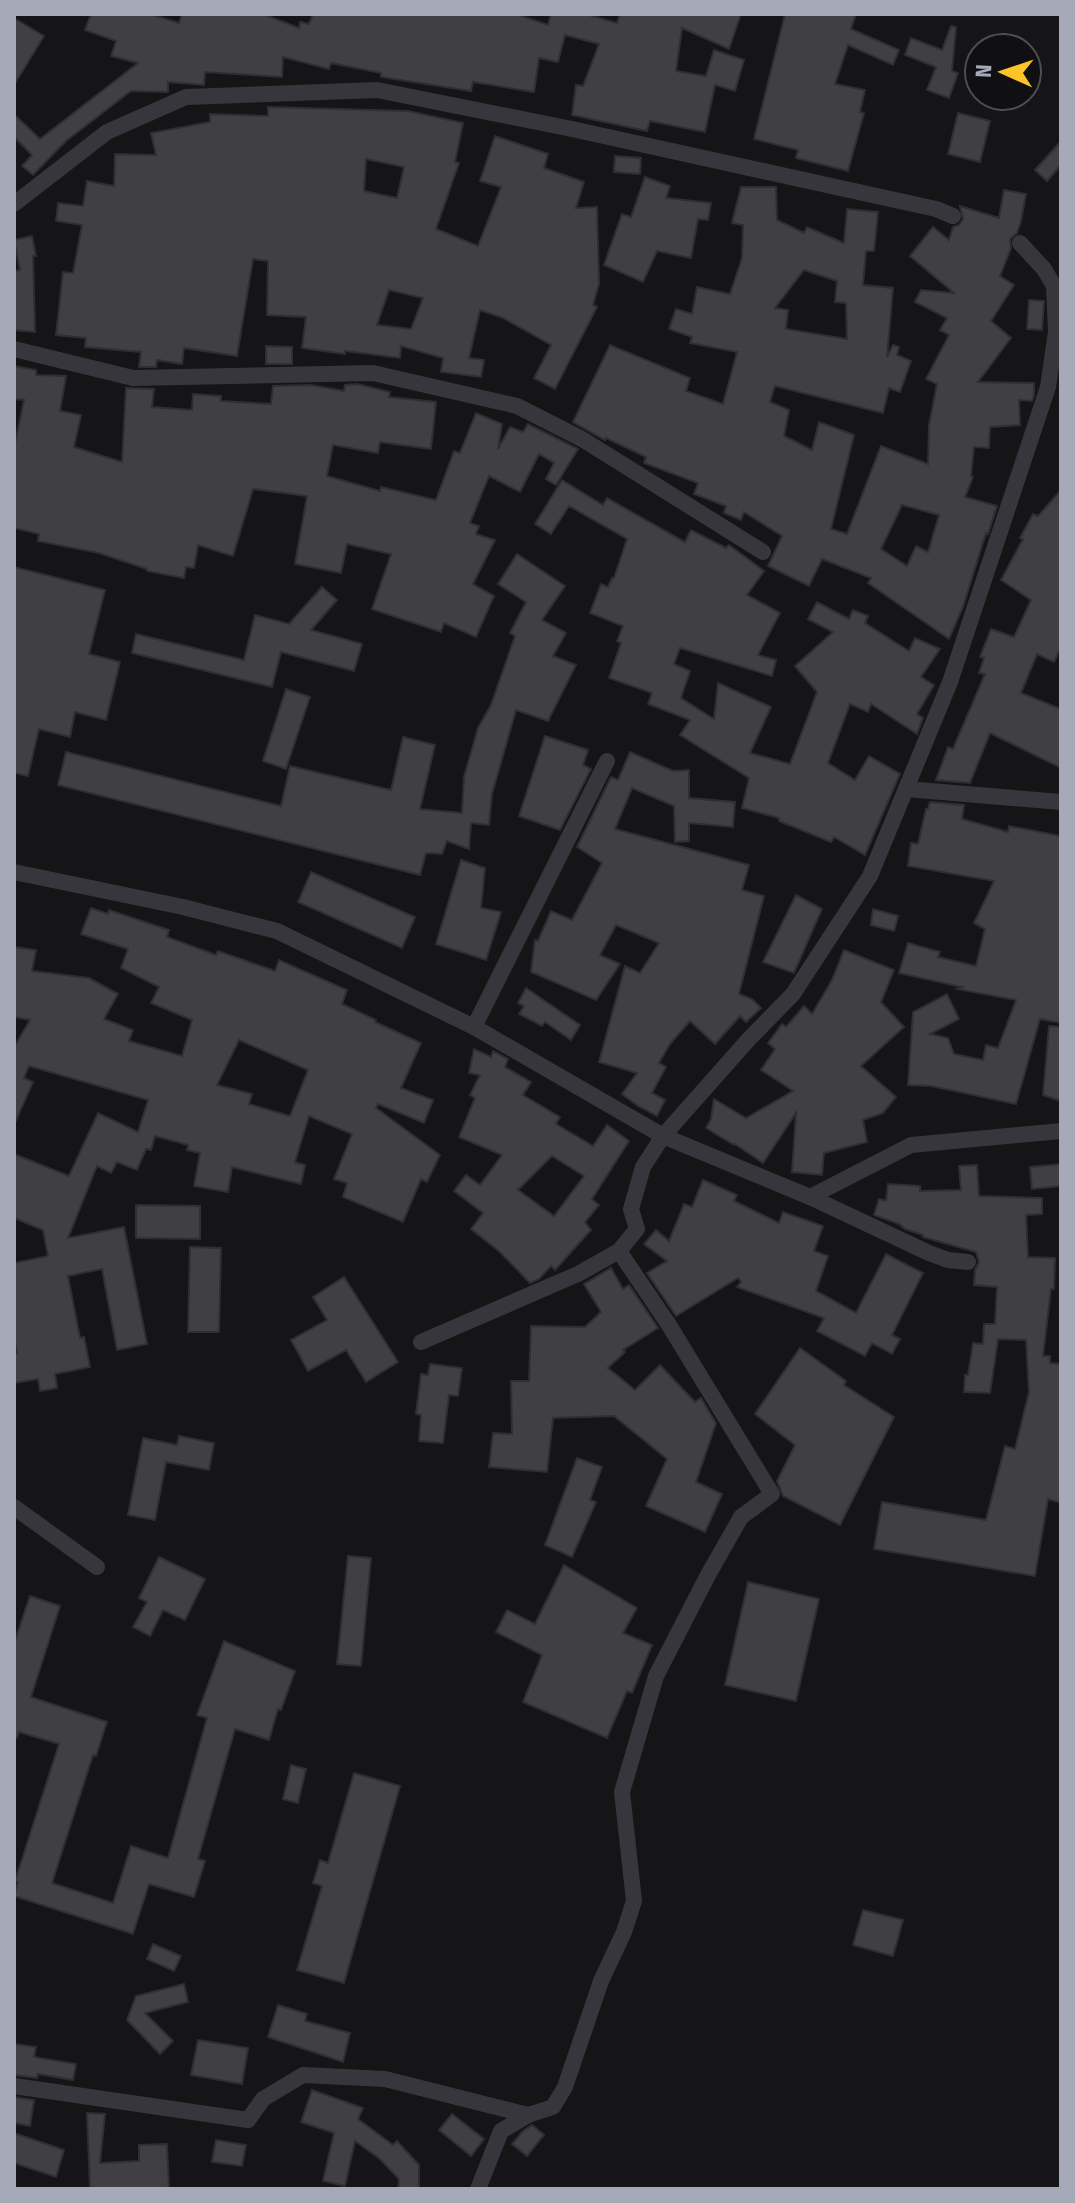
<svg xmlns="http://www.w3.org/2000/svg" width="1075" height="2203" font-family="'Fira Sans Condensed',sans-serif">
	<rect width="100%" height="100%" fill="#151517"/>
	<g fill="#3f3f44" stroke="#2f2f33" stroke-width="2" fill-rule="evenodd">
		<polygon points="91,14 150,14 179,23 182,14 263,14 299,28 300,22 309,24 313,14 516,14 548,25 551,14 586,14 617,23 620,14 741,14 729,49 682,28 676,71 706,76 714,50 744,60 735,91 715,85 705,132 650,121 647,131 572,115 576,85 583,86 599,44 565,35 558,62 539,58 534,92 473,82 471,91 381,77 381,73 331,63 329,69 283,57 282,77 205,72 204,85 168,82 168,92 131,91 66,141 33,175 22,166 32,155 14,137 14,114 40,139 138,63 111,56 116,41 85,30"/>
		<polygon points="785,14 856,14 851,29 899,50 893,65 848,45 835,84 865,90 860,112 864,113 848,171 796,158 798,150 754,139"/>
		<polygon points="14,18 44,36 14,85"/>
		<polygon points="951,26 956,27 952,71 958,73 949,98 927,90 936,67 905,55 911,38 942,50"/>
		<path d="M268,107L408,111L463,123L455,162L459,163L436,229L478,246L501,187L480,181L495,136L548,154L544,168L584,182L576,208L597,207L599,284L593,305L597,307L555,389L534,378L551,345L503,318L480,310L469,358L484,360L481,377L441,372L443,358L401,346L400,358L345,351V354L302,348L306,317L267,315L268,261L253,259L237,356L184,348L182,364L157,360L156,367H139L141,352L85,347L86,338L56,335L63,272L73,273L82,225L56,221L58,203L83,206L87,181L114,186L115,154L156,155L151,133L210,122V114L268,116ZM366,159L404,167L397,198L364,191ZM389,290L423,298L411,329L377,325Z"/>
		<polygon points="958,113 990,121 980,162 948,154"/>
		<polygon points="1061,141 1061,165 1047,181 1035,170"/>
		<polygon points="615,156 641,158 640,174 614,172"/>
		<polygon points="645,177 670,186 666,198 711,203 708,220 698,219 691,258 657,251 643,282 604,265 622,214 631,217"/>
		<path d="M741,187H776L777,220L804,233L807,227L844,243L847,209L878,212L874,251H866L863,285L893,288L887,357L893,345L899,347L897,355L911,361L900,392L889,388L883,413L775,386L770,402L789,410L784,436L812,450L819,422L854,435L831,529L847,534L881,446L928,464L929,425L937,384L926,379L949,335L940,330L947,318L915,302L921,290L954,293L910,256L933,227L949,240L953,227L959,225L963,219L960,206L999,218L1004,190L1026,194L1021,221L1017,233L1010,239L1011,248L1000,276L1014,285L991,321L1011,338L978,382L1034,383V395L1032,401L1019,400L1020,425L990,427L989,448L974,447L971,476L973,477L965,497L997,506L988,534L986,533L963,607L949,639L868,583L871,578L822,559L809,586L768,566L782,536L744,512L741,520L724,513L726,506L694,494L698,483L644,463L646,457L606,438L605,440L573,422L610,345L690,378L686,391L723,404L737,352L690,343L692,337L669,329L676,309L692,314L697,287L730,294L742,258L743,225L732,223ZM804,270L837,281L835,302L846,303L847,339L786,329L788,310L775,308ZM902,505L939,515L928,552L916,546L907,566L881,549Z"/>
		<polygon points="32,236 36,256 33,256 35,332 14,330 14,271 20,270 14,240"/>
		<polygon points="1029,300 1044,301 1042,330 1027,329"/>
		<polygon points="266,346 292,347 292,364 266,364"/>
		<polygon points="14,366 36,370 36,375 66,376 60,411 81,415 74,447 122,462 126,388 154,389 152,407 192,410 193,394 221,396 221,401 271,404 273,386 311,385 344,391 345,385 357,384 390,392 389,397 436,402 431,449 380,442 378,453 333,445 327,476 380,491 381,487 436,500 454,451 460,453 476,413 502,424 498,449 510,427 523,432 528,424 578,449 556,485 546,479 554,463 539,454 520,492 489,476 470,523 479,526 476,534 495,540 473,584 494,596 476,637 444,623 441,632 372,609 391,554 347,544 341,573 295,564 307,496 253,489 233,556 198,545 194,568 186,567 184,578 147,571 147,569 99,553 38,541 39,534 14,528 14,448 24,400 14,399"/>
		<polygon points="562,480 603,505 607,498 685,542 691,530 726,548 729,545 764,571 747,595 780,613 758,655 776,660 772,676 680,648 674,664 690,671 681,698 714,719 718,683 771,707 750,753 790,764 817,692 795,666 833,632 808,619 817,602 849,619 853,610 868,616 865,623 909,651 915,638 940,649 921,677 934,685 917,714 923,718 917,734 871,704 868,712 850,704 828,763 855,780 869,756 900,774 865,855 834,837 831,842 779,821 779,818 742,808 749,778 680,735 690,720 648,704 652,693 609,678 621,643 617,641 623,626 590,613 601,584 608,587 612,578 614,578 627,539 569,506 551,534 535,524"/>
		<polygon points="1061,490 1061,647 1054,662 1037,654 1021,693 1061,709 1061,768 990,733 970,783 936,780 948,747 953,749 985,674 979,673 984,658 980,657 991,629 1014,637 1031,600 1001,580 1023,539 1020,538 1033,514 1038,516"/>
		<polygon points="517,554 565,586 542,620 566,633 553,656 576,665 548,721 516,710 492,794 489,825 471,823 469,849 447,841 442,854 426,853 420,875 58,785 66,752 281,806 290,766 391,790 403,737 435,745 420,809 462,813 464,777 478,728 491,705 515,636 510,633 526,602 498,584"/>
		<polygon points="14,567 105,590 89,654 120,662 106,720 75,712 70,737 39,729 28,776 14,773"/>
		<polygon points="322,587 337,600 311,630 362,644 354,671 281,652 272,687 132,653 136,634 244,660 255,615 289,624"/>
		<polygon points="286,689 310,697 286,769 263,761"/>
		<polygon points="545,736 588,750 583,765 591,769 560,830 519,816"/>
		<polygon points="630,752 673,771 689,770 689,798 735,802 733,827 689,823 689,841 675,842 674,806 632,788 615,829 749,865 742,890 764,896 739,994 752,999 761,1008 746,1022 740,1016 715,1044 690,1021 670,1044 659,1063 666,1067 652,1093 665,1100 657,1116 638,1106 622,1094 637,1073 599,1062 625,966 640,973 659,943 616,925 600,955 620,964 596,1000 531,972 535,940 538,941 551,911 572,920 602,863 577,847 611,777 618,780"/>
		<polygon points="930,802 964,805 962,819 1008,832 1009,826 1061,836 1061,1023 1040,1019 1016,1104 931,1086 908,1085 913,1012 947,994 959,1019 930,1034 948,1038 954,1054 983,1060 986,1045 998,1048 1016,1000 957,989 962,987 899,973 908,943 940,952 938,957 976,966 985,929 974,923 994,881 908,866 911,843 918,844 926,809 928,809"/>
		<polygon points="461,860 485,868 481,908 501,912 486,960 436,944"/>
		<polygon points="311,872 415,917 402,948 298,902"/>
		<polygon points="796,895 822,909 794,973 763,962"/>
		<path d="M91,908L108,914L109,910L169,930L167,937L216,955L218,951L275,971L279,960L347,990L342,1004L376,1020L375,1022L421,1043L401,1088L433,1100L424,1123L378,1104L376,1108L440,1155L427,1182L421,1179L403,1222L343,1197L347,1183L334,1179L352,1134L309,1116L295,1162L305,1165L301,1184L232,1167L228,1192L194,1186L200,1153L187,1150L188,1145L155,1136L151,1150L146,1149L137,1170L117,1162L111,1173L97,1166L68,1238L124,1227L147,1344L117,1350L102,1269L68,1276L80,1338L84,1337L90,1367L55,1374L57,1388L40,1391L38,1379L14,1383V1353H17L14,1336V1263L48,1256L43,1230L14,1218V1154L69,1176L98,1113L138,1132L148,1100L29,1066L24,1078L33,1082L14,1125V1047L30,1020L14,1017V947L36,950L32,971L89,978L118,994L104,1019L133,1030L129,1041L182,1056L192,1020L151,1003L159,987L121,968L128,949L81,934ZM239,1040L308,1070L290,1116L249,1104L252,1094L217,1085Z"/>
		<polygon points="873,909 898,916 894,931 871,925"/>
		<polygon points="844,950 894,970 881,1002 904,1027 861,1066 896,1097 883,1113 863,1120 867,1142 824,1153 822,1175 792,1172 796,1113 763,1163 735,1144 734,1145 706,1128 711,1119 714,1099 746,1118 793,1091 761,1070 775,1049 768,1043 782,1024 786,1027 804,1006 812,1014 832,980"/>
		<polygon points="526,988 580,1025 571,1040 545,1022 542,1026 519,1014 524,1006 518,1003"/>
		<polygon points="1049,1026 1061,1027 1061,1101 1043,1095"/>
		<path d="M474,1049L491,1057L493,1051L508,1059L505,1067L531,1082L523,1095L560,1117L556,1124L593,1146L607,1125L629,1141L592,1199L599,1205L585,1222L591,1230L555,1270L551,1266L539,1279L530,1283L500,1252L471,1229L483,1213L454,1191L466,1175L480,1185L502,1155L459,1137L475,1098L470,1095L480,1075L469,1073ZM552,1156L584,1176L554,1216L518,1190Z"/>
		<polygon points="1061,1164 1061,1186 1032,1189 1030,1167"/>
		<polygon points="977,1165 979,1196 1042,1198 1042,1214 1026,1215 1028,1257 1055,1258 1054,1289 1051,1289 1043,1356 1050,1356 1050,1363 1061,1364 1061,1503 1048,1499 1035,1576 874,1549 882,1502 986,1520 1005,1446 1015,1449 1029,1392 1026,1340 998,1339 990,1393 964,1392 965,1375 968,1375 973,1343 983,1344 984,1324 995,1324 997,1287 974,1285 975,1270 979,1262 976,1252 923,1237 923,1235 905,1229 899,1224 874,1215 879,1199 886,1201 888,1184 920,1186 920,1191 961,1190 959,1166"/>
		<polygon points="703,1180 737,1195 734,1201 779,1223 783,1212 823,1226 814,1251 828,1256 816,1291 856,1313 886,1254 923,1273 892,1335 900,1339 892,1354 872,1343 865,1356 817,1331 824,1318 737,1287 741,1282 738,1278 676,1316 647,1273 667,1261 644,1244 656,1230 669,1241 684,1204 692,1207"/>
		<polygon points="136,1205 200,1206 200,1239 136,1238"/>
		<polygon points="190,1247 221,1248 219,1332 188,1332"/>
		<polygon points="611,1268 623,1289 629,1285 658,1328 623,1350 625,1352 608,1368 635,1390 660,1365 695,1402 701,1398 716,1423 696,1482 722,1494 705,1532 646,1506 667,1459 614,1416 553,1418 547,1472 489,1467 493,1433 512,1434 511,1381 529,1381 531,1326 585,1327 601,1312 584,1284"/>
		<polygon points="344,1277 398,1362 366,1382 346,1350 308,1371 291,1340 327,1320 313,1297"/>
		<polygon points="800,1348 846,1381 844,1385 894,1417 840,1525 783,1496 777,1481 795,1445 755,1414"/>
		<polygon points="430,1364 462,1368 458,1396 449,1395 443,1443 419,1441 421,1415 416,1414 421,1374 428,1375"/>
		<polygon points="179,1436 214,1443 209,1470 166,1462 155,1520 128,1515 143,1438 177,1445"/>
		<polygon points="577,1458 602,1467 590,1500 596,1502 572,1557 545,1545"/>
		<polygon points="348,1556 371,1558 361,1666 337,1664"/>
		<polygon points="159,1557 205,1579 185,1620 163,1610 150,1636 133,1627 147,1602 139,1598"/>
		<polygon points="564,1565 637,1608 623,1633 652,1645 632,1693 627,1691 607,1738 523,1702 542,1655 496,1632 507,1610 535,1624"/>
		<polygon points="748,1582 819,1599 796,1701 725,1685"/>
		<polygon points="30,1596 60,1606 31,1697 107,1722 96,1756 93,1755 52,1883 113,1903 131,1846 168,1858 207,1718 197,1715 224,1641 295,1671 281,1710 278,1709 269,1740 235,1729 198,1859 205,1861 194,1897 149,1884 133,1934 14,1896 18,1882 15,1881 59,1744 19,1732 17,1738 14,1737 14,1644"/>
		<polygon points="291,1765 306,1769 298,1803 283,1799"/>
		<polygon points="354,1773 400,1786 344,1983 297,1970 322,1886 313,1883 320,1860 328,1863"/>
		<polygon points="863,1910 903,1920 893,1956 853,1945"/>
		<polygon points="153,1944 181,1956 174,1971 147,1959"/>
		<polygon points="184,1984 188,2002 145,2013 173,2041 160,2054 127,2020 136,1996"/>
		<polygon points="278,2005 307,2014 305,2021 350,2033 343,2062 268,2037"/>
		<polygon points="198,2040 248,2048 242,2084 191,2075"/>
		<polygon points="14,2044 36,2047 34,2057 76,2064 73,2080 38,2074 37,2078 14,2075"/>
		<polygon points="312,2090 363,2108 358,2119 393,2145 397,2141 419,2165 419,2189 398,2189 399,2179 380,2159 355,2141 345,2186 323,2181 334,2133 301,2122"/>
		<polygon points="14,2097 34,2100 30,2126 14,2123"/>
		<polygon points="87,2113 105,2114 100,2163 139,2161 139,2145 167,2144 169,2189 90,2189"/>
		<polygon points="452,2114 484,2139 471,2156 439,2130"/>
		<polygon points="532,2125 544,2135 527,2156 512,2144 523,2131"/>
		<polygon points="14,2133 64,2150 56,2177 14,2163"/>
		<polygon points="216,2140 246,2145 242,2166 212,2162"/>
	</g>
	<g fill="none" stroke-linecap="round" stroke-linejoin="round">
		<g stroke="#36363c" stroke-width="16">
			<polyline points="14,204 107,132 186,97 377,90 572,129 936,209 953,216"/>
			<polyline points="14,349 133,378 373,373 517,406 582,439 763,552"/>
			<polyline points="906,789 1061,802"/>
			<polyline points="14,872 183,907 277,931 474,1027 663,1136 810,1197 911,1145 1061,1131"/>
			<polyline points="474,1027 607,761"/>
			<polyline points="810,1197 929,1253 948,1260 968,1262"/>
			<polyline points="421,1342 578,1274 619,1251 637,1229 631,1209 643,1167 663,1136 749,1039 793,994 870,876 950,682 1048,387 1056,332 1054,286 1044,269 1020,243"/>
			<polyline points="14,1507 97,1567"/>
			<polyline points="14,2086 248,2120 263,2099 303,2075 385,2079 528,2115"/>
			<polyline points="478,2189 501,2131 528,2115 553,2107 565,2087 601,1981 624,1932 634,1901 622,1792 656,1676 708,1575 741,1517 772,1494 669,1325 619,1251"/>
		</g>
	</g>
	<rect width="1075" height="2203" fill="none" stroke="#a6aab8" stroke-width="32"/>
	<g transform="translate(1003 72) rotate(273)"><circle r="38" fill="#101012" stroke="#4c4e54" stroke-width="2"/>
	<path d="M0-6L14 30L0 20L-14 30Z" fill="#fcc428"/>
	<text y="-12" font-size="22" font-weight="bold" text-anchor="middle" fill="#a6aab8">N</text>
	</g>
</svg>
